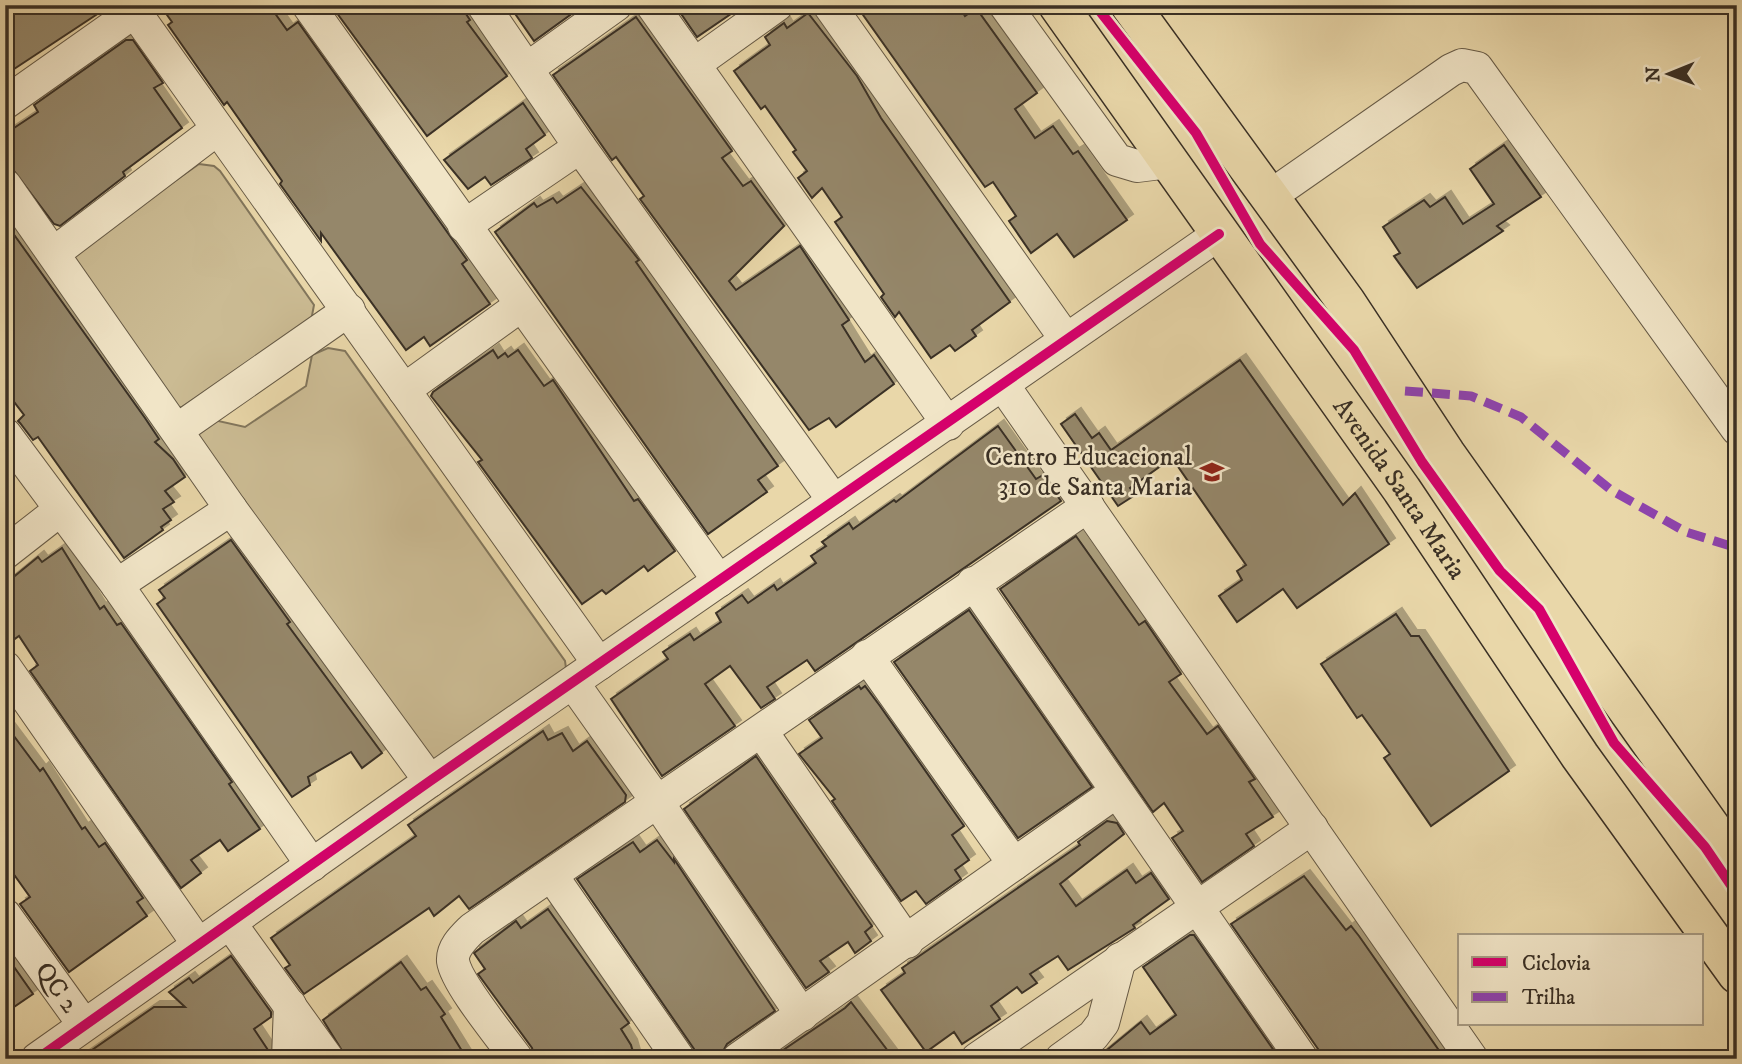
<svg xmlns="http://www.w3.org/2000/svg" width="1742" height="1064" font-family="'IM FELL DW Pica',serif">
	<defs>
		<filter id="shadow"><feDropShadow dx="6" dy="-6" stdDeviation="0" flood-color="#0004"/></filter>
	</defs>
	<rect width="100%" height="100%" fill="#e9d7a9"/>
	<filter id="stains"><feTurbulence type="fractalNoise" baseFrequency=".00286" numOctaves="4"/><feColorMatrix values="0 0 0 0 .2 0 0 0 0 .09 0 0 0 0 .02 0 0 0 .5 -.17"/></filter>
	<radialGradient id="worn" r=".72"><stop offset=".6" stop-color="#630" stop-opacity="0"/><stop offset="1" stop-color="#630" stop-opacity=".3"/></radialGradient>
	<g fill="#cbbb93" stroke="#82765c" stroke-width="2">
		<polygon points="199,164 214,166 220,171 314,305 311,321 182,407 176,408 68,261 73,253"/>
		<polygon points="328,348 345,351 565,661 566,668 436,768 198,452 198,432 214,420 245,427 306,386 312,355"/>
	</g>
	<g fill="#95876a" stroke="#3a3025" stroke-width="2" filter="url(#shadow)">
		<polygon points="5,5 111,5 5,75"/>
		<polygon points="160,5 269,5 287,30 298,22 467,260 462,264 490,304 430,346 424,337 406,350 321,233 321,241 280,184 282,181 255,142 227,102 224,105 168,25 172,22"/>
		<polygon points="331,5 460,5 470,20 467,22 507,76 427,136"/>
		<polygon points="509,5 584,5 534,41"/>
		<polygon points="675,5 744,5 697,37"/>
		<polygon points="856,5 958,5 965,16 976,8 1037,93 1015,109 1035,138 1053,126 1073,154 1078,151 1127,220 1074,257 1057,234 1031,253 1009,221 1016,216 993,182 985,187"/>
		<polygon points="808,13 857,76 881,118 1010,302 972,330 976,336 955,351 950,345 931,358 899,312 895,317 881,297 884,294 835,222 842,217 822,188 812,198 798,178 807,171 793,152 796,150 765,106 761,109 734,71 770,45 765,37 784,23 787,28"/>
		<polygon points="636,17 732,151 722,158 743,186 751,181 784,226 729,281 736,290 800,246 849,320 842,325 865,362 874,355 894,384 836,427 829,418 809,430 640,199 644,196 616,157 612,160 553,75"/>
		<polygon points="126,40 133,40 163,83 154,88 182,128 123,172 125,176 60,226 54,224 5,159 5,134 38,112 34,105"/>
		<polygon points="523,103 545,135 526,149 532,158 491,185 485,177 468,189 444,160"/>
		<polygon points="1504,145 1541,197 1497,226 1503,231 1417,288 1394,256 1400,253 1383,227 1424,200 1430,207 1445,197 1463,224 1494,204 1470,169"/>
		<polygon points="581,187 639,260 636,262 778,466 758,480 767,492 708,534 495,232 534,203 537,207 553,198 557,203"/>
		<polygon points="5,222 145,418 159,439 155,442 173,459 185,477 165,491 174,502 163,509 171,520 161,527 163,530 124,558 38,437 33,440 20,423 18,421 24,415 5,390"/>
		<polygon points="493,350 498,358 505,353 508,357 518,350 544,386 553,380 634,501 638,499 675,551 648,571 644,566 606,594 602,590 582,604 478,462 482,460 431,396 433,392"/>
		<polygon points="1240,360 1343,505 1355,493 1389,544 1297,608 1283,589 1237,622 1219,596 1242,580 1237,571 1246,565 1172,458 1130,488 1135,495 1118,506 1061,424 1075,414 1092,438 1099,433 1111,450"/>
		<polygon points="998,426 1036,479 1043,475 1061,501 815,671 807,660 767,687 775,699 761,708 730,666 705,684 735,726 662,776 611,699 668,659 663,652 690,634 694,640 721,622 716,613 742,595 748,603 774,585 777,590 816,563 811,556 826,546 822,542 849,523 853,529 894,500 896,502"/>
		<polygon points="1076,536 1139,625 1145,621 1181,674 1169,682 1207,734 1218,726 1255,779 1249,782 1273,817 1246,834 1254,846 1202,882 1172,838 1183,831 1164,803 1153,812 1000,589"/>
		<polygon points="231,540 290,622 287,624 382,753 362,768 351,752 308,777 310,785 292,797 157,604 165,598 159,590"/>
		<polygon points="62,548 100,609 104,606 117,625 121,623 232,782 229,784 260,829 228,851 220,840 191,860 201,873 181,888 30,671 38,665 19,636 5,646 5,584 38,557 42,562"/>
		<polygon points="969,610 1092,787 1018,838 894,662"/>
		<polygon points="1396,614 1411,636 1419,636 1509,771 1431,826 1384,758 1390,754 1362,715 1357,718 1321,664"/>
		<polygon points="859,686 861,689 865,686 880,706 964,826 952,835 969,860 955,870 961,879 926,904 916,891 901,901 832,801 835,799 799,754 822,738 809,720"/>
		<polygon points="5,724 40,771 43,768 82,829 85,827 99,847 105,843 143,898 137,902 147,916 69,972 20,904 30,897 5,862"/>
		<polygon points="543,731 548,740 562,733 573,751 587,741 626,795 625,802 469,909 459,896 434,916 429,908 304,994 285,968 290,965 271,938 416,836 408,825"/>
		<polygon points="756,756 872,926 865,932 871,941 855,953 848,942 820,961 829,972 806,988 684,809"/>
		<polygon points="1107,821 1117,823 1124,834 1060,884 1076,906 1127,870 1136,883 1151,873 1169,899 1133,925 1135,928 1068,970 1058,956 1030,974 1037,983 1022,993 1017,987 991,1006 1000,1019 962,1044 954,1032 926,1052 881,990 905,973 902,968 1080,845 1078,842"/>
		<polygon points="657,840 674,862 674,859 775,1011 727,1044 719,1059 697,1059 694,1049 577,879 633,842 640,852"/>
		<polygon points="1304,876 1346,930 1351,926 1359,936 1445,1059 1325,1059 1231,924"/>
		<polygon points="548,909 629,1023 621,1029 631,1045 635,1059 535,1059 532,1048 478,974 485,969 474,953 516,921 521,928"/>
		<polygon points="1190,935 1194,935 1277,1055 1270,1059 1096,1059 1141,1022 1150,1034 1176,1015 1143,967"/>
		<polygon points="5,954 33,994 5,1013"/>
		<polygon points="231,956 271,1012 271,1017 254,1029 270,1053 270,1059 79,1059 154,1007 185,1007 169,992 189,978 193,983"/>
		<polygon points="401,962 421,990 426,987 445,1014 441,1017 467,1059 346,1057 323,1020"/>
		<polygon points="851,1002 894,1059 770,1059 845,1008"/>
	</g>
	<g fill="none" stroke-linecap="round" stroke-linejoin="round">
		<g stroke="#665a46" stroke-width="34">
			<g id="minor">
				<polyline points="130,5 599,664"/>
				<polyline points="308,5 719,581"/>
				<polyline points="483,5 580,147 834,501"/>
				<polyline points="652,5 948,424"/>
				<polyline points="829,5 1065,338"/>
				<polyline points="1005,5 1117,160 1137,166 1169,162"/>
				<polyline points="696,63 777,5"/>
				<polyline points="528,68 616,5"/>
				<polyline points="5,103 134,12"/>
				<polyline points="5,185 231,509 430,781"/>
				<polyline points="1269,197 1451,70 1462,65 1477,68 1737,429"/>
				<polyline points="464,226 580,147"/>
				<polyline points="54,253 216,130"/>
				<polyline points="1003,385 1472,1059"/>
				<polyline points="404,390 520,306"/>
				<polyline points="177,430 349,310"/>
				<polyline points="5,434 117,585 312,865"/>
				<polyline points="5,553 60,510"/>
				<polyline points="973,583 1302,1059"/>
				<polyline points="117,585 231,509"/>
				<polyline points="867,656 1014,864"/>
				<polyline points="5,667 198,944"/>
				<polyline points="573,683 658,803 802,1015"/>
				<polyline points="762,732 907,942"/>
				<polyline points="552,876 679,1059"/>
				<path id="s1" d="M5,915L84,1025"/>
				<polyline points="230,923 328,1059"/>
				<polyline points="37,1059 430,781 1219,234"/>
				<polyline points="288,1059 290,1005"/>
				<path d="M517,1059C502,1038 456,983 453,961C452,948 463,938 472,929L1088,506"/>
				<polyline points="738,1059 1116,792"/>
				<polyline points="977,1059 1312,828"/>
				<polyline points="1061,1059 1093,1036 1103,1023 1120,959"/>
			</g>
		</g>
		<g stroke="#3a3025" stroke-width="41">
			<g id="major">
				<path id="s2" d="M1058,5L1402,490L1580,756L1737,974"/>
				<polyline points="1130,5 1346,302 1446,454 1737,864"/>
			</g>
		</g>
		<use href="#minor" stroke="#f1e5c7" stroke-width="32"/>
		<use href="#major" stroke="#e9d7a9" stroke-width="38"/>
		<polyline stroke="#8e44ad" stroke-width="9" stroke-dasharray="18 9" stroke-linecap="butt" points="1405,391 1471,396 1521,417 1611,490 1686,532 1737,548"/>
		<g stroke="#f1e5c7" stroke-width="15">
			<g id="cycleway">
				<polyline points="1095,5 1196,133 1260,244 1354,350 1422,462 1500,571 1539,609 1614,743 1705,847 1737,894"/>
				<polyline points="37,1059 430,781 1219,234"/>
			</g>
		</g>
		<use href="#cycleway" stroke="#d6006c" stroke-width="10"/>
	</g>
	<defs>
		<g id="school-bare" transform="scale(1.89)"><path d="M0-5L7-2L0 1L-7-2ZM-4 1L0 2.5L4 1V4Q0 6-4 4Z" fill="#8f2418" stroke="#f1e5c7" stroke-width="2.5" paint-order="stroke"/></g>
	</defs>
	<g fill-rule="evenodd">
		<use href="#school-bare" x="1212" y="472"/>
	</g>
	<g text-anchor="middle" dominant-baseline="central" stroke-width="5" stroke-linejoin="round" paint-order="stroke">
		<g font-size="26" fill="#3a3025" stroke="#f1e5c7" text-anchor="end">
			<text x="1192" y="457">Centro Educacional<tspan x="1192" dy="30">310 de Santa Maria</tspan></text>
		</g>
		<g font-size="26" fill="#3a3025" stroke="#f1e5c7">
			<text stroke="none"><textPath href="#s2" startOffset="592">Avenida Santa Maria</textPath></text>
			<text stroke="none"><textPath href="#s1" startOffset="89">QC 2</textPath></text>
		</g>
	</g>
	<rect width="1742" height="1064" fill="none" stroke="#e9d7a9" stroke-width="28"/>
	<rect x="7" y="7" width="1728" height="1050" fill="none" stroke="#3a3025" stroke-width="3.5"/>
	<rect x="14" y="14" width="1714" height="1036" fill="none" stroke="#3a3025" stroke-width="2"/>
	<rect x="1458" y="934" width="245" height="91" fill="#f1e5c7" stroke="#a89d86" stroke-width="2"/>
	<rect x="1472" y="957" width="35" height="10" fill="#d6006c" stroke="#a89d86" stroke-width="2"/>
	<text x="1522" y="970" font-size="21" fill="#3a3025">Ciclovia</text>
	<rect x="1472" y="992" width="35" height="10" fill="#8e44ad" stroke="#a89d86" stroke-width="2"/>
	<text x="1522" y="1004" font-size="21" fill="#3a3025">Trilha</text>
	<g transform="translate(1669 74) rotate(269)" stroke="#f1e5c7" stroke-width="5" paint-order="stroke">
	<path d="M0-5L12 26L0 18L-12 26Z" fill="#3a3025"/>
	<text y="-10" font-size="19" font-weight="bold" text-anchor="middle" fill="#3a3025">N</text>
	</g>
	<rect width="100%" height="100%" filter="url(#stains)"/>
	<rect width="100%" height="100%" fill="url(#worn)"/>
</svg>
